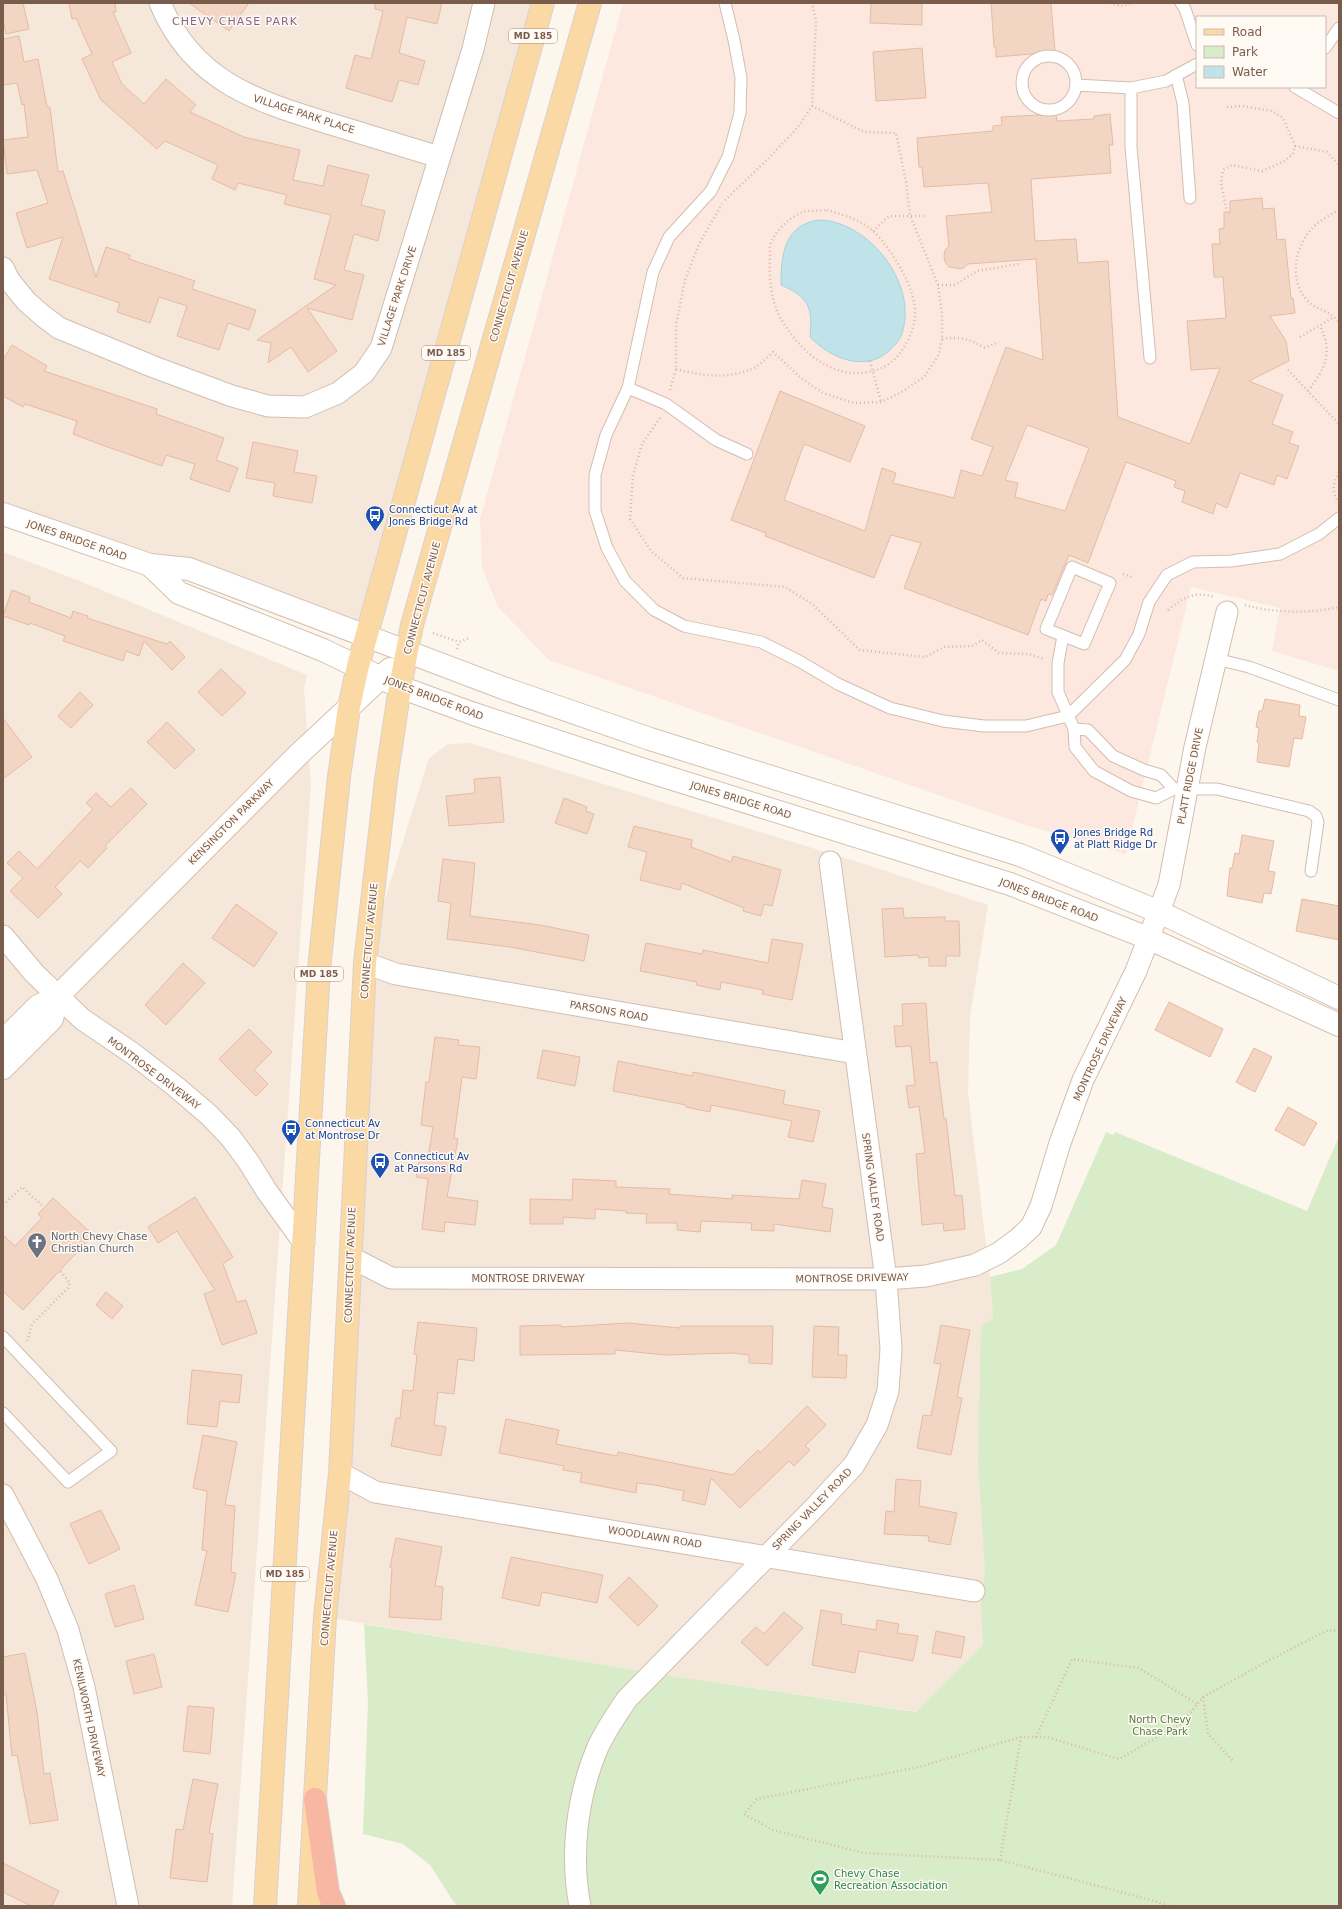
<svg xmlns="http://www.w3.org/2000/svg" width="1342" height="1909" font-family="'DejaVu Sans',sans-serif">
	<rect width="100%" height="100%" fill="#fdf6ec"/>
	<g fill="#f5e8da">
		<polygon points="3,3 543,3 367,636 3,513"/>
		<polygon points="3,552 80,581 307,675 304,689 311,785 232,1906 3,1906"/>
		<polygon points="470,743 874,867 988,905 970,1017 968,1093 990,1277 1001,1422 985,1679 940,1715 652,1673 326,1617 365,963 429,758 448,744"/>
	</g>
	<path fill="#fde8e0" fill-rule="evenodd" d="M623,3H1339V671L1272,651L1280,608L1191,587L1126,854L1025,825L549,660L498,607L482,568L480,519ZM1197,17H1325V87H1197Z"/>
	<polygon fill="#d8ecc9" points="1106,1132 1113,1135 1115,1132 1307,1211 1339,1136 1339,1906 458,1906 453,1901 430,1865 403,1844 363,1834 368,1703 364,1624 652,1673 916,1712 983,1645 981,1605 985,1570 978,1463 981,1326 993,1318 990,1277 1022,1269 1056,1245"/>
	<path fill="#bfe3e8" stroke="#a5d3da" d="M820,220C869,222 916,282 903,330C902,337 897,343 892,348C868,374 831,359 810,337C813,308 809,297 781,285C781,255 784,224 820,220Z"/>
	<g fill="#f3d5c3" stroke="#e6bba3" fill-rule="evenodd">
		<polygon points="3,3 23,3 29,29 6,34 3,20"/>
		<polygon points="69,3 115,3 116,12 113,12 131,53 112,62 122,84 144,104 166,79 196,105 190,112 244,137 300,150 293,180 323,186 328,165 369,175 361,205 385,211 378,241 354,234 344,270 364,275 352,320 307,308 337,351 308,372 291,347 268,363 271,343 257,340 336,285 314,279 331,215 284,204 287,195 238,183 235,190 212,179 218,165 165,141 157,149 101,100 82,59 92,54 76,18 72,19"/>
		<polygon points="189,3 249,3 229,31"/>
		<polygon points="375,3 442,3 437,24 407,17 399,53 425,61 418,85 399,80 392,102 346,88 355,55 371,59 383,11 375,9"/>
		<polygon points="871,3 922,3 922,25 870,23"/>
		<polygon points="991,3 1051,3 1055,52 996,57 996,47 994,47"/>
		<polygon points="19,36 24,62 38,59 47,107 50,107 58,172 63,171 96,277 106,247 130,255 129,259 195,281 192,289 256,310 249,330 228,323 219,350 177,336 187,306 159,297 150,323 117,312 120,303 49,279 63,237 27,248 16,213 48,203 37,170 7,174 3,140 28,137 24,104 22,105 17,83 3,85 3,39"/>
		<polygon points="922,48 926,98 876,101 873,52"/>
		<path d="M1056,114L1057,121L1094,119V116L1110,114L1113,145H1109L1111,173L1031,179L1035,241L1076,239L1078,263L1108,261L1118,417L1190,444L1220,368L1191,370L1187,321L1226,318L1223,277H1214L1212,244H1220L1219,229L1224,228V212L1230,213V201L1262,198L1263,209L1274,208L1277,240L1285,239L1291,298H1293L1295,313L1270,316L1286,341L1289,361L1249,381L1283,395L1272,424L1293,432L1289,443L1299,446L1287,479L1277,475L1274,485L1240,473L1227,508L1216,503L1213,514L1182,502L1185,491L1174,487L1176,481L1126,462L1088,563L1069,555L1052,595L1048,594L1046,601L1041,599L1028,635L904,588L921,543L891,535L874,578L765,536L766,533L731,520L780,391L865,426L850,462L804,444L784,500L865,531L882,468L896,473L893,483L954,498L961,470L982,476L993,447L971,439L1006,347L1043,360L1036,259L968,264L962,269L949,267L945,262L944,256L945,250L949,246L946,216L992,212L988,183L924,187L922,167H919L917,138L993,131V126L1002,125L1001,117ZM1027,425L1089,448L1065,511L1015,497L1018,483L1005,480Z"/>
		<polygon points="12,345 47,366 44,371 157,409 156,414 224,438 216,460 238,468 229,492 190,479 195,464 166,455 162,466 102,445 73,434 77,421 25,404 23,407 3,396 3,360"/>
		<polygon points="253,442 298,451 294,472 317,476 312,503 273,496 275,483 246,478"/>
		<polygon points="12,590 30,597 29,602 71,618 73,611 88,616 87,618 167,644 170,641 185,657 172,670 144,641 139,656 126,651 123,661 63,641 65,636 30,623 29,625 3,616"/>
		<polygon points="221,669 246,693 222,716 198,692"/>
		<polygon points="80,692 93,705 71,728 58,716"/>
		<polygon points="1265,699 1300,705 1299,716 1306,717 1302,739 1294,738 1289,767 1257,762 1259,743 1257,742 1259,728 1256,727 1259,711 1262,711"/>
		<polygon points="3,718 32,757 3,779"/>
		<polygon points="167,722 195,750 175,769 147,742"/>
		<polygon points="500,777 504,822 449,826 446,796 475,793 474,779"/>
		<polygon points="131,788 147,804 105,846 107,848 88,868 80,861 55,887 62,894 38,918 10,891 23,878 7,863 19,851 37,869 93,809 86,803 96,793 111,807"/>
		<polygon points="564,798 587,807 586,811 594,814 587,834 555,823"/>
		<polygon points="634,826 692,840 691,847 731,862 733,856 781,870 772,906 764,904 761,916 743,911 744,908 682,883 680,890 640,880 647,852 628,847"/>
		<polygon points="1242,835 1274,841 1268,871 1275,872 1271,894 1264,893 1262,903 1227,896 1230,868 1232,868 1235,853 1239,854"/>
		<polygon points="443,859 475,863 470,916 540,925 589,935 584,961 510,947 447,939 451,903 438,901"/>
		<polygon points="1302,899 1339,906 1339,940 1296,931"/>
		<polygon points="236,904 277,933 254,967 212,938"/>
		<polygon points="903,908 904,918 945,917 945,921 959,921 960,956 946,956 946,966 929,966 929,957 919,958 918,955 885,957 882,909"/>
		<polygon points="772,939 803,944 792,1000 762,994 763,990 721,982 720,990 696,985 697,982 640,971 646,943 702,954 703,950 768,963"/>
		<polygon points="183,963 205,983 166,1025 145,1005"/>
		<polygon points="1169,1002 1223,1029 1210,1057 1155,1030"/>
		<polygon points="926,1003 930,1063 937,1062 944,1119 946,1118 955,1196 962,1195 965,1229 944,1231 943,1223 922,1225 916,1154 925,1153 919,1106 909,1108 906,1086 915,1085 911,1046 896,1047 894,1026 903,1026 902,1004"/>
		<polygon points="249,1029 272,1052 254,1070 268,1084 256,1096 219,1059"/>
		<polygon points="435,1037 459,1040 458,1045 480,1047 476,1079 462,1077 454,1138 458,1139 447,1197 478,1201 475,1225 445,1222 444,1232 422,1229 428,1179 416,1177 420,1156 428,1157 433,1127 421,1125 426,1082 429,1082"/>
		<polygon points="1254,1048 1272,1057 1255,1092 1236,1082"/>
		<polygon points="543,1050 580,1057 575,1086 537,1078"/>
		<polygon points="618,1061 692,1076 693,1072 785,1091 783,1104 820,1111 813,1142 788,1137 792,1121 711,1105 710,1112 686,1107 686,1105 613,1091"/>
		<polygon points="1288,1107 1317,1123 1304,1146 1275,1130"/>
		<polygon points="573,1179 616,1181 616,1187 670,1189 669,1194 732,1199 732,1195 799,1199 802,1180 826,1184 822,1207 833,1209 830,1232 774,1224 774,1231 751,1230 752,1223 701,1221 700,1232 677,1230 677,1223 646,1223 647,1214 626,1213 626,1211 595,1209 595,1219 563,1217 563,1224 530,1224 530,1199 572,1200"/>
		<polygon points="195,1197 233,1257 223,1264 237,1302 246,1300 257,1333 222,1345 204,1294 215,1290 177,1231 158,1243 148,1227"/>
		<polygon points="53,1198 93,1235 23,1310 3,1291 3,1235 15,1246 42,1218 38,1214"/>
		<polygon points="106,1292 123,1306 112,1319 96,1305"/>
		<polygon points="418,1322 477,1328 474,1361 458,1359 454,1394 438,1392 434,1425 446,1427 441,1456 391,1446 396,1418 400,1418 403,1390 413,1391 417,1355 414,1354"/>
		<polygon points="628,1323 680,1328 680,1326 773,1326 772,1364 749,1363 749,1355 732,1353 666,1355 615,1350 615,1354 520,1355 520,1326 561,1325 561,1327"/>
		<polygon points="941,1325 970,1330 957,1397 962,1398 951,1455 917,1448 923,1415 931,1416 941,1364 934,1363"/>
		<polygon points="814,1326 839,1327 838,1355 847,1355 846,1378 812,1377"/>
		<polygon points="192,1370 242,1375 239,1403 220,1401 217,1427 187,1424"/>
		<polygon points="807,1406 826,1425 805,1446 810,1450 794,1466 789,1461 740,1508 711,1478 705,1505 682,1500 684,1491 655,1485 637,1483 636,1493 580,1482 582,1473 563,1470 564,1466 499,1453 506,1419 559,1430 556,1444 617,1456 618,1452 733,1475 758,1450 760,1453"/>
		<polygon points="203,1435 237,1442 225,1505 235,1506 231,1572 236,1573 228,1612 195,1605 207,1551 202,1550 207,1491 193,1488"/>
		<polygon points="896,1479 921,1481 919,1506 957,1513 950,1545 928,1541 929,1536 884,1534 886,1511 894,1512"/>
		<polygon points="101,1510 120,1549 89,1564 70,1524"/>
		<polygon points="396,1538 442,1547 435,1586 443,1587 441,1620 389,1617 392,1567 390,1567"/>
		<polygon points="511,1557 603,1575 597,1603 542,1592 539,1606 502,1598"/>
		<polygon points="629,1577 658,1606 638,1626 609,1597"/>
		<polygon points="134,1585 144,1619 115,1627 105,1594"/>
		<polygon points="821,1610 842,1614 841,1624 876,1630 877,1620 899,1624 897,1633 918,1636 913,1661 859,1651 855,1673 812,1665"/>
		<polygon points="784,1612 803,1628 767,1666 741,1642 756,1627 764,1634"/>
		<polygon points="936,1631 965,1637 961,1658 932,1653"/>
		<polygon points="25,1653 37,1712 44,1774 50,1773 58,1820 30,1824 17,1755 12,1756 6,1694 3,1694 3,1657"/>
		<polygon points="154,1654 162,1687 134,1694 126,1661"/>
		<polygon points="188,1706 214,1708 210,1754 183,1751"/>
		<polygon points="193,1779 218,1784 209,1833 213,1834 207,1882 170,1878 176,1829 183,1830"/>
		<polygon points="3,1863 59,1891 52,1906 31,1906 3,1892"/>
	</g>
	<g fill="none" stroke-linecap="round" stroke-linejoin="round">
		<g stroke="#d1beb0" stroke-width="13">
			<g id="lane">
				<polyline points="725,3 734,40 741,78 740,113 728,157 711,191 669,237 653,272 628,388 606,435 595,475 595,511 607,548 625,581 654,610 684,626 761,642 799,661 838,684 890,708 943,721 984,726 1026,726 1068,716 1125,660 1139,634 1149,602 1167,575 1193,562 1231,561 1280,554 1319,534 1339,518"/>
				<polyline points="1181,3 1185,9 1197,45"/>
				<polyline points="1325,48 1339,28"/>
				<circle cx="1049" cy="83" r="27"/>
				<polyline points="1176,75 1183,103 1190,198"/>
				<polyline points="1076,85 1131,88 1166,81 1197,64"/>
				<polyline points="1295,87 1339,113"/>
				<polyline points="1131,88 1131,147 1150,358"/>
				<polyline points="628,388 666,404 716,440 747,454"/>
				<polygon points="1072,567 1110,583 1084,644 1046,629"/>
				<polyline points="1063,636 1058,663 1058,692 1074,729 1075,747 1094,771 1131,791 1156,798 1174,789 1217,789 1309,811 1316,816 1318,822 1311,871"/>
				<polyline points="1216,659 1249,667 1339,700"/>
				<polyline points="1074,729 1088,730 1113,756 1144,770 1161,775 1174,789"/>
				<polyline points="3,1337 111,1451 68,1482 3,1413"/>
			</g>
		</g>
		<g stroke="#d1beb0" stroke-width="23">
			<g id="street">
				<path d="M160,3C193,82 256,101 331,124C367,135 403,146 439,157"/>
				<polyline points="3,268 9,280 26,301 43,316 59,328 154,367 232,396 268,406 305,407 338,393 364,373 381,348 473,49 484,3"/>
				<polyline points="3,936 34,973 82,1019 132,1053 175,1086 209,1115 231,1138 248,1161 266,1190 304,1243"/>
				<polyline points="365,963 396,974 855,1053"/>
				<polyline points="352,1258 391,1278 886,1279 926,1276 975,1265 999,1253 1018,1239 1031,1227 1041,1206 1060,1143 1083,1080 1136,971 1169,885 1195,747 1227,612"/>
				<polyline points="340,1473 375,1492 974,1591"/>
				<polyline points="3,1495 47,1579 68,1630 84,1687 128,1906"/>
				<path d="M580,1906C570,1855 577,1797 597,1749C605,1731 616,1715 627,1699L817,1505L854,1465L877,1425L888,1391L891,1349L886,1279L830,862"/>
			</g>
		</g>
		<g stroke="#d6c0b0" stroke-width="24">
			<g id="secondary">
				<polyline points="3,514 150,565 189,569 506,689 650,739 1020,855 1157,911 1339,998"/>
				<polyline points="150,565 179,593 323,650 400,687 471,713 641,769 1010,884 1148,938 1339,1025"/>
				<polyline points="3,1041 38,1006 57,997 298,755 390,669"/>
				<polyline points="3,1068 52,1019 57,997"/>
			</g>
		</g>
		<g stroke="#dad1cd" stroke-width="24">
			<g id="primary">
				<polyline points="265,1906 319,969 339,777 349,707 358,666 543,3"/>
				<polyline points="309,1906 325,1617 340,1473 365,963 386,780 400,687 412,625 590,3"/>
			</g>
		</g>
		<g stroke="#dad1cd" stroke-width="24">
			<polyline id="highway" points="315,1799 328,1892 334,1906"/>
		</g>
		<g stroke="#d9b8a5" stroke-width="2.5" stroke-dasharray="1 3" stroke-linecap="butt">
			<polyline points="1110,3 1121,6 1133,3"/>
			<polyline points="1227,107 1241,106 1272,111 1283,118 1295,146 1293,154 1283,162 1262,171 1232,165 1223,170 1221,183 1227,212"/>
			<polyline points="1295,146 1327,152 1339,165"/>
			<polyline points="725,200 768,159 798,127 812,106 816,21 812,3"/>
			<path d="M827,210C843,215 860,219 873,231C892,249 917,290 915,316C914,327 910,338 904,347C897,360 883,370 868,372C831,379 799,350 781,319C770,300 769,277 770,255C770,251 769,246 771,243C776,230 790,217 803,212C809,210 819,211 827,210Z"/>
			<path d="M1339,210C1329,216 1316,222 1309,232C1293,253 1289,285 1311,304C1316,308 1324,310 1330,314C1333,316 1336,319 1339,322"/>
			<polyline points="873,231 889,216 924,216"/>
			<polyline points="938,285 955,285 977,271 1019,264"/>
			<polyline points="1300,337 1334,317"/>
			<path d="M942,339C960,336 969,339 985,348L999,342"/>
			<polyline points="870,361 881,402"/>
			<path d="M676,369C703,376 730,380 756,367C762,363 768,357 773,352L801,378L823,393L854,403L881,402L900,393L924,377L939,354L942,339V314L938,285L910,215L906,182L896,133L864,132L812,106"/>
			<polyline points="1288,370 1339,424"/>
			<polyline points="670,390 676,369 676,325 685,280 699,244 722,204"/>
			<path d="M1308,391C1326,367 1333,354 1320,325"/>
			<polyline points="660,418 642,444 633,475 630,519 651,551 683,578 785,587 812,604 860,650 925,657 944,647 972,646 982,640 999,653 1029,654 1044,659"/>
			<path d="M1339,503C1331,491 1333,484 1339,472"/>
			<polyline points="1123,574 1132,577"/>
			<path d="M1245,605C1275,613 1308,614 1339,607"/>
			<path d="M1168,610C1184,597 1194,591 1215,597"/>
			<polyline points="433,633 459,642"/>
			<polyline points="457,649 459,642 469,638"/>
			<polyline points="3,1205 22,1187 44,1207"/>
			<polyline points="27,1341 32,1324 68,1288 70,1283 60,1271"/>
			<polyline points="1203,1697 1208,1734 1234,1762"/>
			<polyline points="1036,1737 1072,1659 1139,1668 1197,1704"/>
			<polyline points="1000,1860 1021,1737"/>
			<polyline points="1168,1906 1158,1902 1000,1860 864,1853 773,1830 744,1814 757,1799 919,1767 1021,1737 1047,1737 1119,1759 1182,1723 1203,1697 1266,1662 1328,1630 1339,1631"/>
		</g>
		<use href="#lane" stroke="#fff" stroke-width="11"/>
		<use href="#street" stroke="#fff" stroke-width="21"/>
		<use href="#secondary" stroke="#fff" stroke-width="22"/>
		<use href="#primary" stroke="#fbd9a5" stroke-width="22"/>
		<use href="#highway" stroke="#f7b7a3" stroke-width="22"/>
	</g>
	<defs>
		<g id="bus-pin" transform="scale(1)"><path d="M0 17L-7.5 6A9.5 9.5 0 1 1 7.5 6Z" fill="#1a4fb4" stroke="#fffaf3"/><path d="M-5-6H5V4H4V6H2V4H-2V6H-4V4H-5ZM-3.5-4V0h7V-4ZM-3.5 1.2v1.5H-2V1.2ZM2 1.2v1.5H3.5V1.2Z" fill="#fff"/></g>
		<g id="church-pin" transform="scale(1)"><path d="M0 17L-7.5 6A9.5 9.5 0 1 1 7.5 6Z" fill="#6b7280" stroke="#fffaf3"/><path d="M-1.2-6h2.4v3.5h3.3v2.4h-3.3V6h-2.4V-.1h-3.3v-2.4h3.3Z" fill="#fff"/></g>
		<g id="stadium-pin" transform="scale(1)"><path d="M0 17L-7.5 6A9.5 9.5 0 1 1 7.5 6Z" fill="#2e9e5b" stroke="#fffaf3"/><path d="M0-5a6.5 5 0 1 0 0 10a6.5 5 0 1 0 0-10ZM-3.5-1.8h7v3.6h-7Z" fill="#fff"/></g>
	</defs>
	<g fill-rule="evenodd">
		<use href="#bus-pin" x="375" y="515"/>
		<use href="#bus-pin" x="1060" y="838"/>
		<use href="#bus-pin" x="291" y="1129"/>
		<use href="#bus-pin" x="380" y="1162"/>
		<use href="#church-pin" x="37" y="1242"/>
		<use href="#stadium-pin" x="820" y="1879"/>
	</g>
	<g text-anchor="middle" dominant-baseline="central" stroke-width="3" stroke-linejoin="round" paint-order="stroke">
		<g fill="#fffaf3" stroke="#a28b7f" stroke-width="1">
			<rect x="509" y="29" width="48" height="14" rx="3"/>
			<rect x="422" y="346" width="48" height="14" rx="3"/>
			<rect x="295" y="967" width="48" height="14" rx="3"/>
			<rect x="261" y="1567" width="48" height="14" rx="3"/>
		</g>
		<g font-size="9" font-weight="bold" fill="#7a5c4d">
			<text x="533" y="36">MD 185</text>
			<text x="446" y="353">MD 185</text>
			<text x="319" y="974">MD 185</text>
			<text x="285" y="1574">MD 185</text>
		</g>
		<g font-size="10" fill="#7a5c4d" stroke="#fffaf3">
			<text transform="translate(304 114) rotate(18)">VILLAGE PARK PLACE</text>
			<text transform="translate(509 286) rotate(-74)">CONNECTICUT AVENUE</text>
			<text transform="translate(397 296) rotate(-72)">VILLAGE PARK DRIVE</text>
			<text transform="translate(77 540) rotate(19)">JONES BRIDGE ROAD</text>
			<text transform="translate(422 598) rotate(-75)">CONNECTICUT AVENUE</text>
			<text transform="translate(434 698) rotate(21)">JONES BRIDGE ROAD</text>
			<text transform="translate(1190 776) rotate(-79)">PLATT RIDGE DRIVE</text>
			<text transform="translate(741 800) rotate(17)">JONES BRIDGE ROAD</text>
			<text transform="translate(231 822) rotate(-45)">KENSINGTON PARKWAY</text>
			<text transform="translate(1049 900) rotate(21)">JONES BRIDGE ROAD</text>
			<text transform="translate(369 941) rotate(-85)">CONNECTICUT AVENUE</text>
			<text transform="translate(609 1011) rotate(10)">PARSONS ROAD</text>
			<text transform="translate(1100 1049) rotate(-65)">MONTROSE DRIVEWAY</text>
			<text transform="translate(154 1073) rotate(37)">MONTROSE DRIVEWAY</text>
			<text transform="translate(873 1187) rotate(82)">SPRING VALLEY ROAD</text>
			<text transform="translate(350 1265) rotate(-88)">CONNECTICUT AVENUE</text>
			<text x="528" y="1278">MONTROSE DRIVEWAY</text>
			<text transform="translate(852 1278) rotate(-1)">MONTROSE DRIVEWAY</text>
			<text transform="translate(812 1509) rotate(-46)">SPRING VALLEY ROAD</text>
			<text transform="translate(655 1537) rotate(9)">WOODLAWN ROAD</text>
			<text transform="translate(329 1588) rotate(-85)">CONNECTICUT AVENUE</text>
			<text transform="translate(89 1718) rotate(78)">KENILWORTH DRIVEWAY</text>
		</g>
		<g font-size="10" fill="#164399" stroke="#fffaf3" text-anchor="start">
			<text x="389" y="509">Connecticut Av at<tspan x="389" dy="12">Jones Bridge Rd</tspan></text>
			<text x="1074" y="832">Jones Bridge Rd<tspan x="1074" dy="12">at Platt Ridge Dr</tspan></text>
			<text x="305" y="1123">Connecticut Av<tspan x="305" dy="12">at Montrose Dr</tspan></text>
			<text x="394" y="1156">Connecticut Av<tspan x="394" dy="12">at Parsons Rd</tspan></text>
		</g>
		<g font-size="10" fill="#5b616d" stroke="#fffaf3" text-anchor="start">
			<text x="51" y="1236">North Chevy Chase<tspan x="51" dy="12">Christian Church</tspan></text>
		</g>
		<g font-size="10" fill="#537a41" stroke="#fffaf3">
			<text x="1160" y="1719">North Chevy<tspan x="1160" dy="12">Chase Park</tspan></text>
		</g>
		<g font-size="10" fill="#27864d" stroke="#fffaf3" text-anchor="start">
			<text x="834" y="1873">Chevy Chase<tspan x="834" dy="12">Recreation Association</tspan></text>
		</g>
		<g font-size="11" letter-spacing="1" fill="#846695" stroke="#fffaf3">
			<text x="235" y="21">CHEVY CHASE PARK</text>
		</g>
	</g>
	<rect width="1342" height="1909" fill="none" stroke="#7a5c4d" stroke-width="8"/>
	<rect x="1196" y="16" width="130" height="72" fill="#fffaf3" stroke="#cabbb1"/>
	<rect x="1204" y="29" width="20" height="6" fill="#fbd9a5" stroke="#cabbb1"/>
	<text x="1232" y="36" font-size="12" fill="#7a5c4d">Road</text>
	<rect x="1204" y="46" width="20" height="12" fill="#d8ecc9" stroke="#cabbb1"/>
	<text x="1232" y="56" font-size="12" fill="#7a5c4d">Park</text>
	<rect x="1204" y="66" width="20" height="12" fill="#bfe3e8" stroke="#cabbb1"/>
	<text x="1232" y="76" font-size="12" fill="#7a5c4d">Water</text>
</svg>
